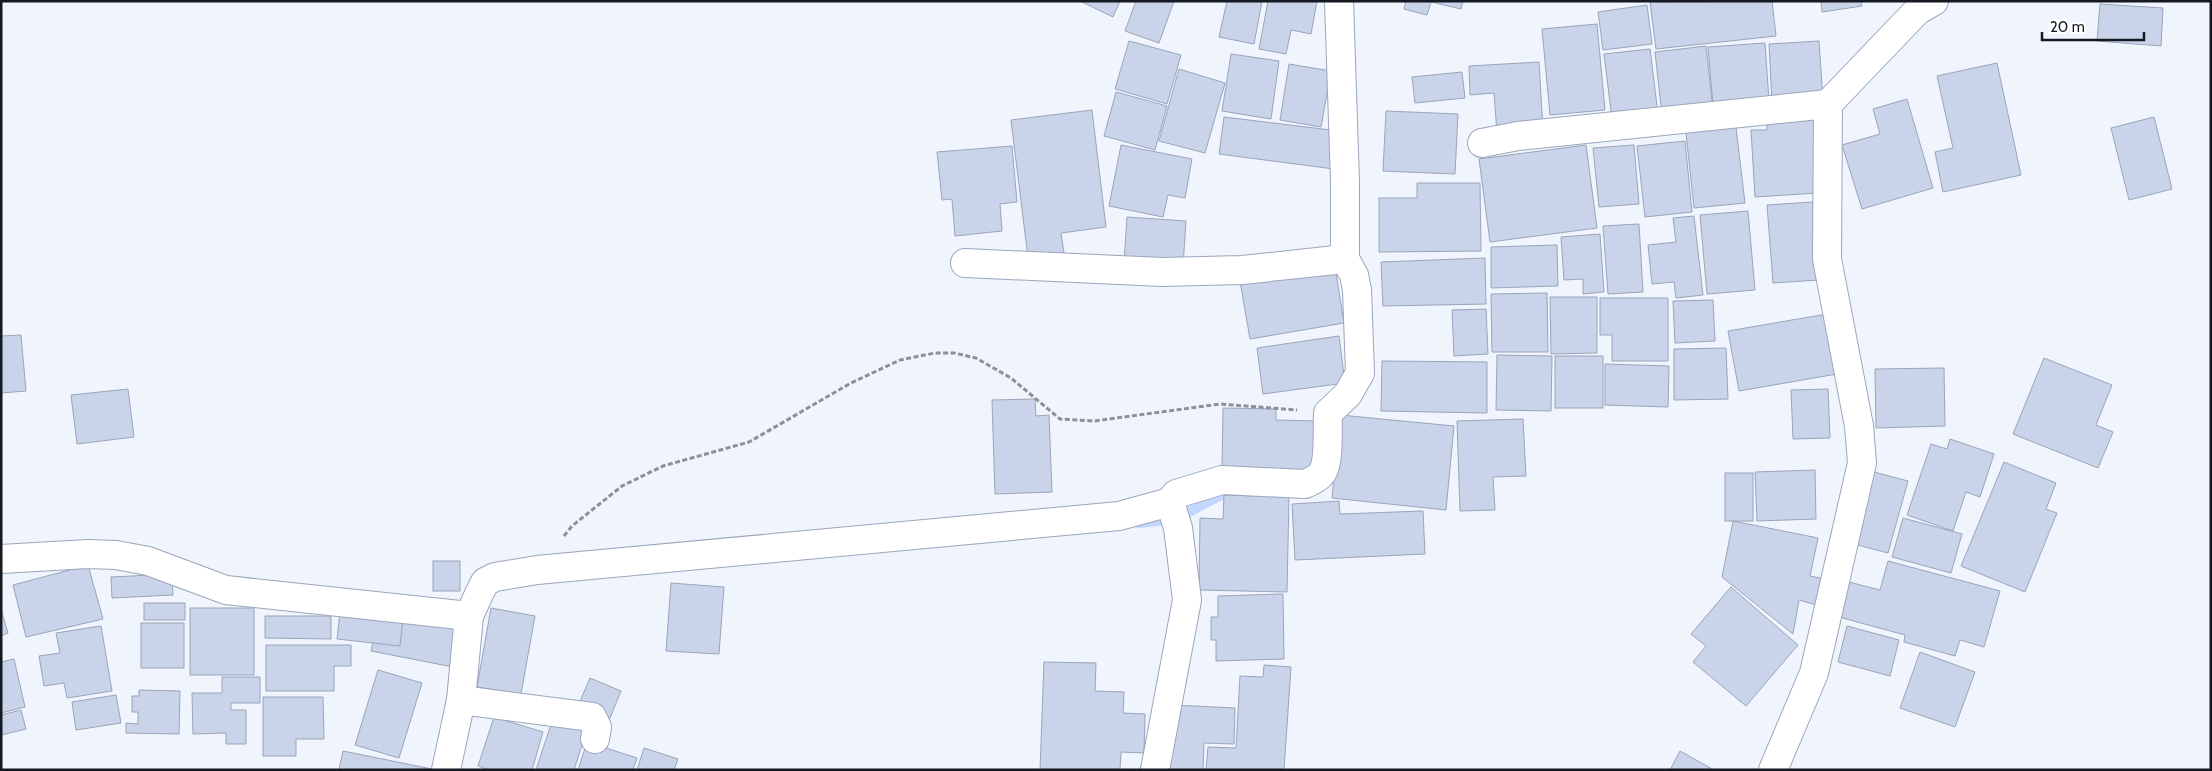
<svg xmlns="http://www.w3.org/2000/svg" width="2212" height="771" font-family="Cabin,sans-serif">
	<rect width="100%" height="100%" fill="#eff4fd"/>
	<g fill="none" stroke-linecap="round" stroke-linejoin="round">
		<polyline stroke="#c3d6fd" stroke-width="10" points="1139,523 1176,519 1232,489"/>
	</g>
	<g fill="#c9d4ea" stroke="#9aa4ba">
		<polygon points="1080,1 1120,1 1113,17"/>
		<polygon points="1136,1 1174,1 1159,43 1125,31"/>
		<polygon points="1227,1 1262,1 1254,44 1219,37"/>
		<polygon points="1268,1 1317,1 1311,34 1291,30 1286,54 1259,49"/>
		<polygon points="1406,1 1463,1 1461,9 1431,2 1427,15 1404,9"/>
		<polygon points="1772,1 1776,36 1656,49 1650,2"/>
		<polygon points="1821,1 1861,1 1862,6 1822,12"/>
		<polygon points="2100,4 2163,8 2161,46 2097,41"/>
		<polygon points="1647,5 1652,44 1603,50 1598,12"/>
		<polygon points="1597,24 1605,110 1550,115 1542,29"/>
		<polygon points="1129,41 1181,55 1167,104 1115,89"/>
		<polygon points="1819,41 1823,100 1772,103 1769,44"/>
		<polygon points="1765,43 1769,101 1713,106 1708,47"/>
		<polygon points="1706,46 1713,110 1662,115 1655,52"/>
		<polygon points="1650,49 1658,114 1612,119 1604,54"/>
		<polygon points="1231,54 1279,61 1271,119 1222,111"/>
		<polygon points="1539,62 1543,130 1497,133 1494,93 1470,95 1469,66"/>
		<polygon points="1997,63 2021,175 1943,192 1935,152 1953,148 1937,76"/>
		<polygon points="1289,64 1331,71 1321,127 1280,120"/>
		<polygon points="1179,69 1225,83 1205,153 1159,141"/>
		<polygon points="1462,72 1465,98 1415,103 1412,77"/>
		<polygon points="1116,92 1167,106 1155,150 1104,136"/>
		<polygon points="1907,99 1933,188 1862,209 1842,145 1880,134 1873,109"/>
		<polygon points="1092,110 1106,227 1061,233 1064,253 1028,258 1011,120"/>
		<polygon points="1386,111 1458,114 1455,174 1383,171"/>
		<polygon points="1814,113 1818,193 1755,197 1751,130 1767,130 1766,115"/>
		<polygon points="1224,117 1339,131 1334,169 1219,154"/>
		<polygon points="2154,117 2172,189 2129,200 2111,128"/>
		<polygon points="1735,119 1745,203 1694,208 1685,124"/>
		<polygon points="1685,141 1692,212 1645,217 1637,146"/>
		<polygon points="1121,145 1192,159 1185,198 1168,195 1163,217 1109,206"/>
		<polygon points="1586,145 1597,228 1490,242 1479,159"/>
		<polygon points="1634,145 1639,204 1599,207 1593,148"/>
		<polygon points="1012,146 1017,202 1000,204 1002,231 955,236 952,199 942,200 937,152"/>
		<polygon points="1417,183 1480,183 1481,251 1379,252 1379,198 1417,198"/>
		<polygon points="1813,202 1819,280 1773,283 1767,205"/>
		<polygon points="1748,211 1755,290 1707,294 1700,215"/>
		<polygon points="1694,216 1703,295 1676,298 1674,282 1652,284 1648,245 1676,242 1673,218"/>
		<polygon points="1127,217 1186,221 1183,267 1124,263"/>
		<polygon points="1639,224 1643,292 1608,294 1603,226"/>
		<polygon points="1600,234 1604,292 1583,294 1583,279 1564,280 1561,237"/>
		<polygon points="1557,245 1558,286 1491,288 1491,247"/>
		<polygon points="1485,258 1486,304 1383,306 1381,262"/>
		<polygon points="1335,267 1344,323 1250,339 1240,281"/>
		<polygon points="1547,293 1548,352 1492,352 1491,294"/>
		<polygon points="1550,297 1597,297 1597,353 1551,354"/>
		<polygon points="1600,298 1668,298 1668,361 1612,361 1612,335 1600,335"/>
		<polygon points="1713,300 1715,341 1675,343 1673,301"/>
		<polygon points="1486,309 1488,354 1454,356 1452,310"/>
		<polygon points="1827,314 1837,374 1739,391 1728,331"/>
		<polygon points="21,335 26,391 1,393 1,336"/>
		<polygon points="1339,336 1345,383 1263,394 1257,348"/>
		<polygon points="1726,348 1728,399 1674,400 1674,349"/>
		<polygon points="1497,355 1552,356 1551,411 1496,410"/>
		<rect x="1555" y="356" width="48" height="52"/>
		<polygon points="2044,358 2112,385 2096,425 2113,432 2098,468 2013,434"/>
		<polygon points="1382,361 1487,362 1487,413 1381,411"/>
		<polygon points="1605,364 1669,366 1668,407 1605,405"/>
		<polygon points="1944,368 1945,426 1876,428 1875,369"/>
		<polygon points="128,389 134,437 77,444 71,395"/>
		<polygon points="1828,389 1830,438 1793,439 1791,390"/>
		<polygon points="1035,399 1036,416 1049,415 1052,492 995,494 992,400"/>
		<polygon points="1223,408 1276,409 1276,420 1316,421 1315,470 1222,468"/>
		<polygon points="1340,415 1454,426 1446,510 1332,498"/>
		<polygon points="1523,419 1526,476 1493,477 1495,510 1460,511 1457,421"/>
		<polygon points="1950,439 1994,454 1980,497 1966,492 1953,531 1907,515 1931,444 1947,449"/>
		<polygon points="2004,462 2056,483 2046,509 2057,513 2025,592 1961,566"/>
		<polygon points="1815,470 1816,519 1757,521 1755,472"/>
		<polygon points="1874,472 1908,481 1888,553 1854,544"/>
		<rect x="1725" y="473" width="28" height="48"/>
		<polygon points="1224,495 1289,497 1287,592 1199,590 1200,518 1223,519"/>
		<polygon points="1339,501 1340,514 1423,511 1425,554 1295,560 1292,504"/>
		<polygon points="1903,518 1962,534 1951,573 1892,557"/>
		<polygon points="1733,521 1818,538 1810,576 1825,579 1820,606 1799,600 1793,634 1722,577"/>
		<rect x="433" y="561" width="27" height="30"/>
		<polygon points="1888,561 2000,591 1984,647 1960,640 1955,656 1904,642 1905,635 1839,617 1849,582 1880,590"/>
		<polygon points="88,565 103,619 26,637 13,585"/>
		<polygon points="172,574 173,595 112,598 111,577"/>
		<polygon points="671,583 724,587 719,654 666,651"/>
		<polygon points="1731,587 1798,645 1746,706 1693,662 1706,646 1691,634"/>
		<polygon points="1283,594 1284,659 1216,661 1216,640 1211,640 1211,617 1218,617 1218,596"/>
		<rect x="144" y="603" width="41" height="17"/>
		<rect x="190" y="608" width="64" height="67"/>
		<polygon points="491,608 535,616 521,694 477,687"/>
		<polygon points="1,609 8,633 1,636"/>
		<polygon points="379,611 466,628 458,668 371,651"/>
		<polygon points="340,612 403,619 400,646 337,639"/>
		<polygon points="265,616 331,616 331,639 265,638"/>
		<rect x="141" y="623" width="43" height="45"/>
		<polygon points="101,626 112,691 67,698 64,683 44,686 39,656 60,653 56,633"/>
		<polygon points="1847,626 1899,640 1890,676 1838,662"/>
		<polygon points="266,645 351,645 351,666 334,666 334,691 266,691"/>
		<polygon points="1920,652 1975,672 1955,727 1900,708"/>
		<polygon points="14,659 25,707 1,713 1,662"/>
		<polygon points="1044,662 1096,663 1095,691 1124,692 1123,713 1145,714 1144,753 1121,752 1120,770 1040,770"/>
		<polygon points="1264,665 1291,667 1284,770 1206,770 1208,747 1236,748 1240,676 1263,677"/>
		<polygon points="378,670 422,683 399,758 355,745"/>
		<polygon points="222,677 260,677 260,703 231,703 231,710 246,710 246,744 226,744 226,733 193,734 192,693 222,693"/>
		<polygon points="590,678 621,691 610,718 578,706"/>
		<polygon points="139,690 180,691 179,734 126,733 126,723 138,724 138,712 132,712 132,696 139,696"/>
		<polygon points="116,695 121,723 76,730 72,702"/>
		<polygon points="263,697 323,697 324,739 296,739 296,756 263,756"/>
		<polygon points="1173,705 1235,708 1234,744 1204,743 1203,770 1170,770"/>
		<polygon points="21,710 26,729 1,735 1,715"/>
		<polygon points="554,715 588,726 574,770 536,770"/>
		<polygon points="494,717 543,732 532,770 489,770 478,766"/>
		<polygon points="587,742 637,758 633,770 578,770"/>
		<polygon points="644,748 678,759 674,770 637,770"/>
		<polygon points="343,751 432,769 339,770"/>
		<polygon points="1680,751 1714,770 1670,770"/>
	</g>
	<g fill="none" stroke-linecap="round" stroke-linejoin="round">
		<g stroke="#9ba6bb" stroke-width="30">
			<g id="street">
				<polyline points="1828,104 1917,11 1934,1"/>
				<polyline points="1482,143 1518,136 1828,104 1827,259 1859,426 1862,463 1814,673 1773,770"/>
				<polyline points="965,263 1162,272 1242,270 1345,259"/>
				<polyline points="1,559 88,554 116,555 148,561 226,590 469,616"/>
				<polyline points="461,700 592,717 597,727 595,739"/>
				<polyline points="446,770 461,700 469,616 479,594 485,582 495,577 537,570 1119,516 1170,502"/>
				<path d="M1155,770L1187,600L1178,528L1170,502L1176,494L1222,480L1305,484C1311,481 1318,479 1322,473C1330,461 1327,428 1328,413L1348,394L1360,373L1357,290L1354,275L1345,259V182L1339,1"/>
			</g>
		</g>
		<polyline stroke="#8c9199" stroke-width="3" stroke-dasharray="5 2.5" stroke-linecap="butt" points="564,536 572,526 622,486 663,466 749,442 851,383 900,360 935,353 954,353 976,358 1011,378 1060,419 1094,421 1220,404 1297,410"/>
		<use href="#street" stroke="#fff" stroke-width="28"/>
	</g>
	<rect width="2212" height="771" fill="none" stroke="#151921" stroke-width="5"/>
	<path d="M2042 32v8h102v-8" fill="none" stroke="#151921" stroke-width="2.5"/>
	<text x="2050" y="32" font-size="15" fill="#151921" stroke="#ffffff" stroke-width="4" paint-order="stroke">20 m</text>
</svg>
